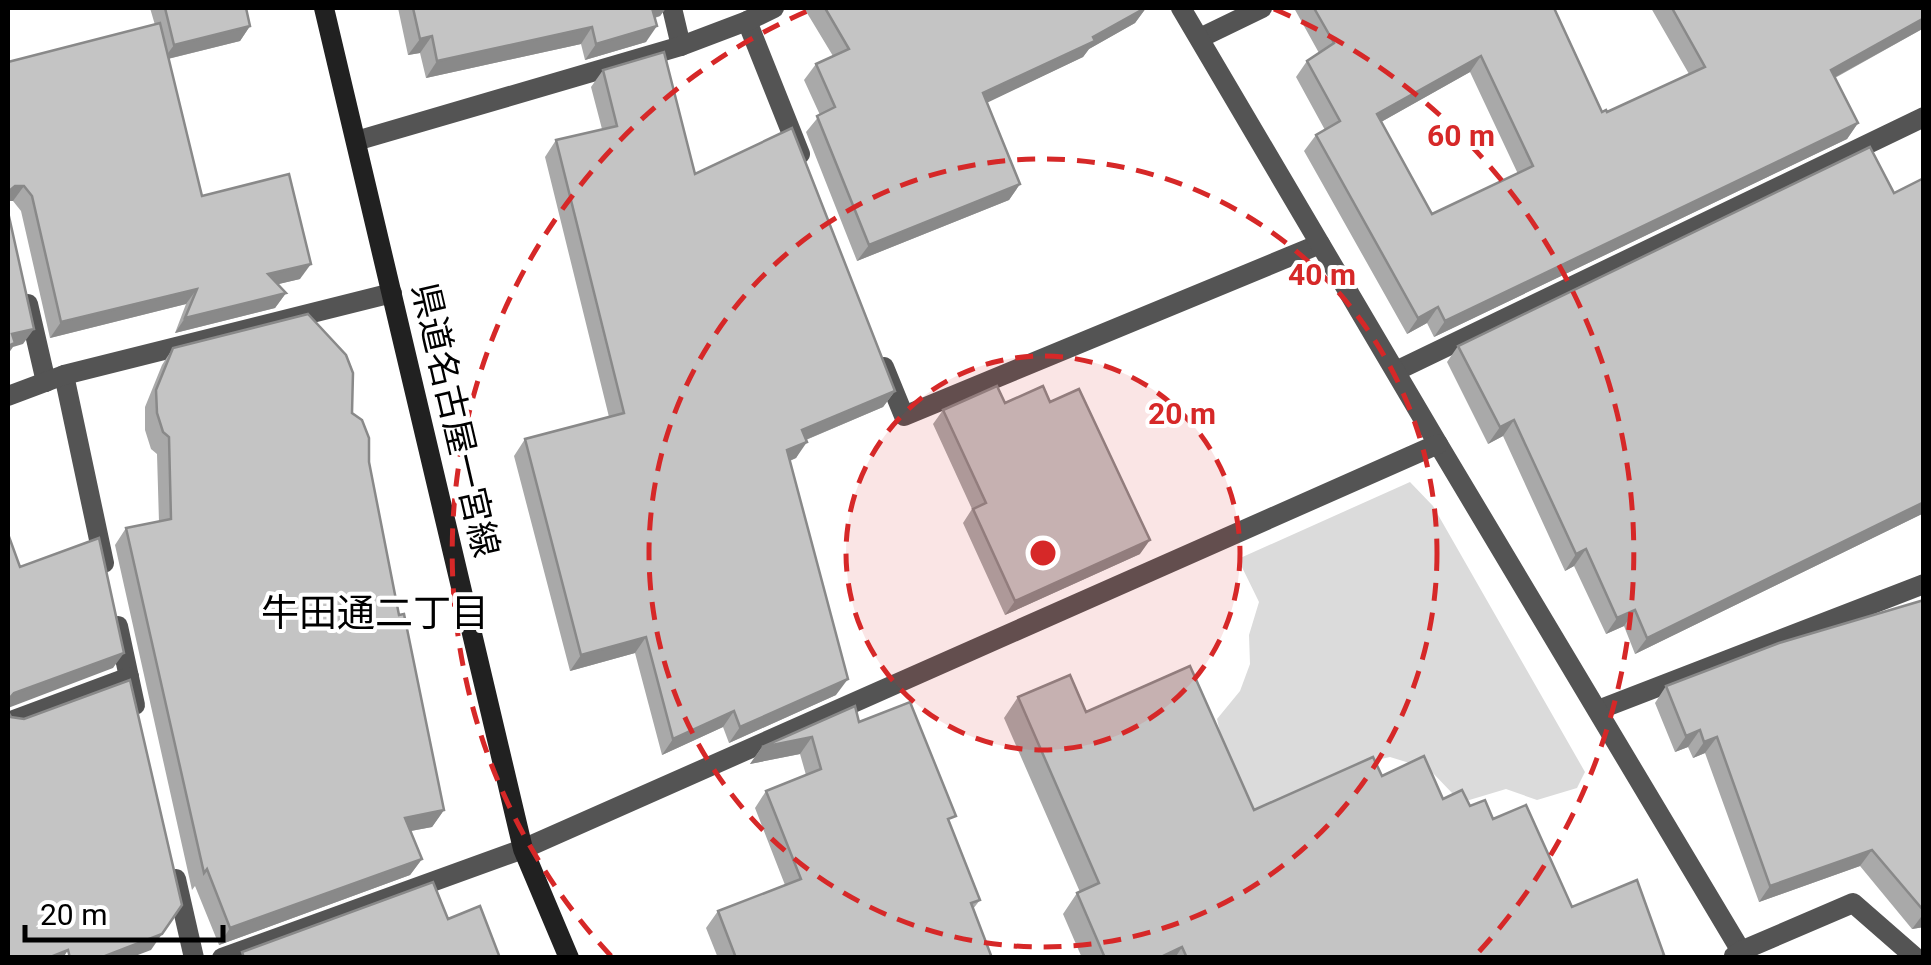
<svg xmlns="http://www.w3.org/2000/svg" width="1931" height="965" font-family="Roboto,'Noto Sans JP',sans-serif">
	<rect width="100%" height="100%" fill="#fff"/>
	<polygon fill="#dbdbdb" points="1410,482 1433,506 1585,772 1577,788 1537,800 1506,789 1466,801 1453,794 1429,769 1390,757 1363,763 1242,827 1217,719 1240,691 1250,664 1249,635 1259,602 1238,559"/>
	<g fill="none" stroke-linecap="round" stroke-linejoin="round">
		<g stroke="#545454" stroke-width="20">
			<polyline points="672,8 681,46"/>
			<polyline points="747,21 800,154"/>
			<polyline points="1200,38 1262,8"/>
			<polyline points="884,367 904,416 1320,244"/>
			<polyline points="1396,371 1924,117"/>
			<polyline points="64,375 104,563"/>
			<polyline points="118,626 135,705"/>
			<polyline points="1598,710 1924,584"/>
			<polyline points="8,722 129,677"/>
			<polyline points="176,879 194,958"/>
		</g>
		<g stroke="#545454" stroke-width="20">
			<polyline points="1181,8 1438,444 1741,951"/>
			<polyline points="356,141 681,46 747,21 774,8"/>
			<polyline points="28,304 46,382"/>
			<polyline points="8,396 64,375 392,293"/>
			<polyline points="1734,956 1741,951 1853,903 1916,958"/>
			<polyline points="222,958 523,849 1438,444"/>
		</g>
		<polyline stroke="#212121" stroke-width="20" points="324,8 523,849 569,958"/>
	</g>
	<g fill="#a9a9a9" fill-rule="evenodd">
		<polygon points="150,8 246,8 250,26 240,41 168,59 202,196 300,279 278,284 286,293 275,308 175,333 186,304 50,338 21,211 13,201 8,201 155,25"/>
		<polygon points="398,8 666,8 660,16 655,18 646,42 585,60 581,44 426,78 420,53 408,55"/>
		<polygon points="804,8 1146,8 1135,23 1089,49 1083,57 987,102 1020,184 1009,200 857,261 806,132 820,115 804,80 816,64 833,56"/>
		<path d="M1294,8H1554L1602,112H1607L1689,74L1651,8H1924V28L1835,78L1858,123L1847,139L1434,337L1427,323L1407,334L1304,151L1316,135L1325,130L1296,77L1307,61L1319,53ZM1470,72L1518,174L1432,214L1381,122Z"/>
		<polygon points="603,70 695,174 895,391 883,407 806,440 796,458 790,461 836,695 729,743 723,727 662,755 635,653 570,671 514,456 525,439 609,417 545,157 556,140 602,129 591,87"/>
		<polygon points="1924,178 1924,513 1635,654 1624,626 1606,634 1574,566 1565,571 1503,436 1488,444 1447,362 1458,346 1894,193"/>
		<polygon points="173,348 352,413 369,462 399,615 444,810 432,827 411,831 422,859 410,875 219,945 195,886 192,890 115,545 126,528 159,522 157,454 151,449 145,430 145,407 162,365"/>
		<polygon points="1050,402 1140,554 1005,615 963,523 972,509 933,424 943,410 1005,403"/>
		<polygon points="1924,600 1924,927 1912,929 1860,866 1759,902 1705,753 1693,758 1688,747 1675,752 1655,703 1666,686"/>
		<polygon points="1018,697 1086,712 1254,810 1382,776 1443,799 1470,806 1493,819 1572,907 1664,955 1663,958 1082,958 1063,914 1077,893 1080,892 1004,718"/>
		<polygon points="859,722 950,824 980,900 973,909 992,958 718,958 706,928 718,911 785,885 755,808 766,791 806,775 800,754 750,764 762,747"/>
	</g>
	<g fill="#898989">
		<polygon points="649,8 666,8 660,16 640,21"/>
		<polygon points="1146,8 1135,23 1089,49 1083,57 972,110 983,93"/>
		<polygon points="1924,18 1924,28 1819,86 1831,70"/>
		<polygon points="250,26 240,41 163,60 174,45"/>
		<polygon points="657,26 646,42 585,60 596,44"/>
		<polygon points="592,27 581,44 426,78 437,61"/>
		<polygon points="432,36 420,53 408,55 420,39"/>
		<polygon points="1481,56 1470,72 1365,131 1377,114"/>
		<polygon points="1858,123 1847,139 1434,337 1445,321"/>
		<polygon points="1020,184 1009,200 857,261 869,245"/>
		<polygon points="15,186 24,186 13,201 8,201 8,192"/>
		<polygon points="311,264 300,279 258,289 268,274"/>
		<polygon points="197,289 186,304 50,338 61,322"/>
		<polygon points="286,293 275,308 175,333 185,318"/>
		<polygon points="1438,307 1427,323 1407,334 1418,318"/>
		<polygon points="34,329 23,344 13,347 8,354 8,340 12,334"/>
		<polygon points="895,391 883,407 791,446 802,430"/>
		<polygon points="1514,420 1503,436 1488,444 1500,427"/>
		<polygon points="807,442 796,458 776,466 787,450"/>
		<polygon points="1924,502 1924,513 1635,654 1647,638"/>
		<polygon points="1150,540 1140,554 1005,615 1015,601"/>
		<polygon points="1586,549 1574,566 1565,571 1576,554"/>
		<polygon points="1635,610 1624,626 1606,634 1617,618"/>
		<polygon points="646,637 635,653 570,671 581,655"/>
		<polygon points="124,653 113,668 8,708 8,698 14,693"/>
		<polygon points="848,679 836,695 729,743 740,727"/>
		<polygon points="734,711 723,727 662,755 673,739"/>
		<polygon points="1700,730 1688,747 1675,752 1686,736"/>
		<polygon points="812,737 800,754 750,764 762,747"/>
		<polygon points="1717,737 1705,753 1693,758 1704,742"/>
		<polygon points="444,810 432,827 394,834 405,818"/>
		<polygon points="1872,850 1860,866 1759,902 1770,886"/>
		<polygon points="422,859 410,875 219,945 230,928"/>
		<polygon points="1924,913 1924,927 1912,929"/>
		<polygon points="162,934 151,950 130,958 100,958"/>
		<polygon points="1182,947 1175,958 1159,958"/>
		<polygon points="68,950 63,958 48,958"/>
	</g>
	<g fill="#c4c4c4" stroke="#898989" stroke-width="2.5" fill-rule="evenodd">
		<polygon points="165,8 246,8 250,26 174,45"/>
		<polygon points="413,8 652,8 657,26 596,44 592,27 437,61 432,36 420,39"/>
		<polygon points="825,8 1145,8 1093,37 1095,41 983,93 1020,184 869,245 817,116 835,107 816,64 849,49"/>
		<path d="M1314,8H1554L1602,112L1606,110L1607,112L1705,67L1672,8H1924V18L1831,70L1858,123L1445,321L1438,307L1418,318L1316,135L1340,121L1307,61L1334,43ZM1481,56L1533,166L1432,214L1377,114Z"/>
		<polygon points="160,23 202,196 289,174 311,264 268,274 286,293 185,318 197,289 61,322 32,196 24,186 15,186 8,192 8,62"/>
		<polygon points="664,52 695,174 792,128 895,391 802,430 807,442 787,450 848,679 740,727 734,711 673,739 646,637 581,655 525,439 624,413 556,140 617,126 603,70"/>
		<polygon points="1870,147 1894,193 1924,178 1924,502 1647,638 1635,610 1617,618 1586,549 1576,554 1514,420 1500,427 1458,346"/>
		<polygon points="8,212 34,329 12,334 15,343 8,346"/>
		<polygon points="308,314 346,355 353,373 352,413 362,420 369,438 369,462 399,615 404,614 444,810 405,818 422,859 230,928 207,869 204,873 126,528 171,519 169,437 163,432 157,413 156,390 173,348"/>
		<polygon points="997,386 1005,403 1043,386 1050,402 1079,389 1150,540 1015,601 973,509 986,503 943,410"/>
		<polygon points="8,534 20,567 99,538 124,653 14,693 8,700"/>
		<polygon points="1924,600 1924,911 1872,850 1770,886 1717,737 1704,742 1700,730 1686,736 1666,686 1779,643"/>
		<polygon points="1190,666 1254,810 1373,757 1382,776 1424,756 1443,799 1462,790 1470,806 1485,800 1493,819 1526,805 1572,907 1637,880 1664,955 1658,958 1187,958 1182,947 1159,958 1105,958 1077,893 1099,883 1018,697 1070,675 1086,712"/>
		<polygon points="130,680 182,905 162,934 100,958 70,958 68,950 48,958 8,958 8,712 11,717 24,719"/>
		<polygon points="910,702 956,816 948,819 980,900 971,903 992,958 736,958 718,911 801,879 766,791 821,769 812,737 762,747 855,706 859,722"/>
		<polygon points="433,882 448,919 480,906 500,958 244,958 242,952"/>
	</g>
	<circle cx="1043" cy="553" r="197" fill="#d62828" fill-opacity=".12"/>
	<g fill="none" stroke="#d62828" stroke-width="5" stroke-dasharray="18 12">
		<circle cx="1043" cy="553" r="197"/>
		<circle cx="1043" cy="553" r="394"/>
		<path d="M611 956A591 591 0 0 1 812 9M1274 9A591 591 0 0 1 1475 956"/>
	</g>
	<g text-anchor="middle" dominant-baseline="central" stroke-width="8" stroke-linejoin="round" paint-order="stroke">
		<g font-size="35" fill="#000" stroke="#fff">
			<text transform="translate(455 420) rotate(77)">県道名古屋一宮線</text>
		</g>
		<g font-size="38" fill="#000" stroke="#fff">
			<text x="375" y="613">牛田通二丁目</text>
		</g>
	</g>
	<circle cx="1043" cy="553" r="15" fill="#d62828" stroke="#fff" stroke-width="5"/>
	<g font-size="30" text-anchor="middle" font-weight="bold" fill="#d62828" stroke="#fff" stroke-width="8" stroke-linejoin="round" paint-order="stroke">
		<text x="1461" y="146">60 m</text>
		<text x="1322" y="285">40 m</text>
		<text x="1182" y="424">20 m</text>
	</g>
	<rect width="1931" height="965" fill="none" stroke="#000000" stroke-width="20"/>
	<path d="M25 925v15h198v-15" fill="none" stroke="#000000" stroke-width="5"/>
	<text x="40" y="925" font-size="30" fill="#000000" stroke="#ffffff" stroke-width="8" paint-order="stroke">20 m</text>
</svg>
